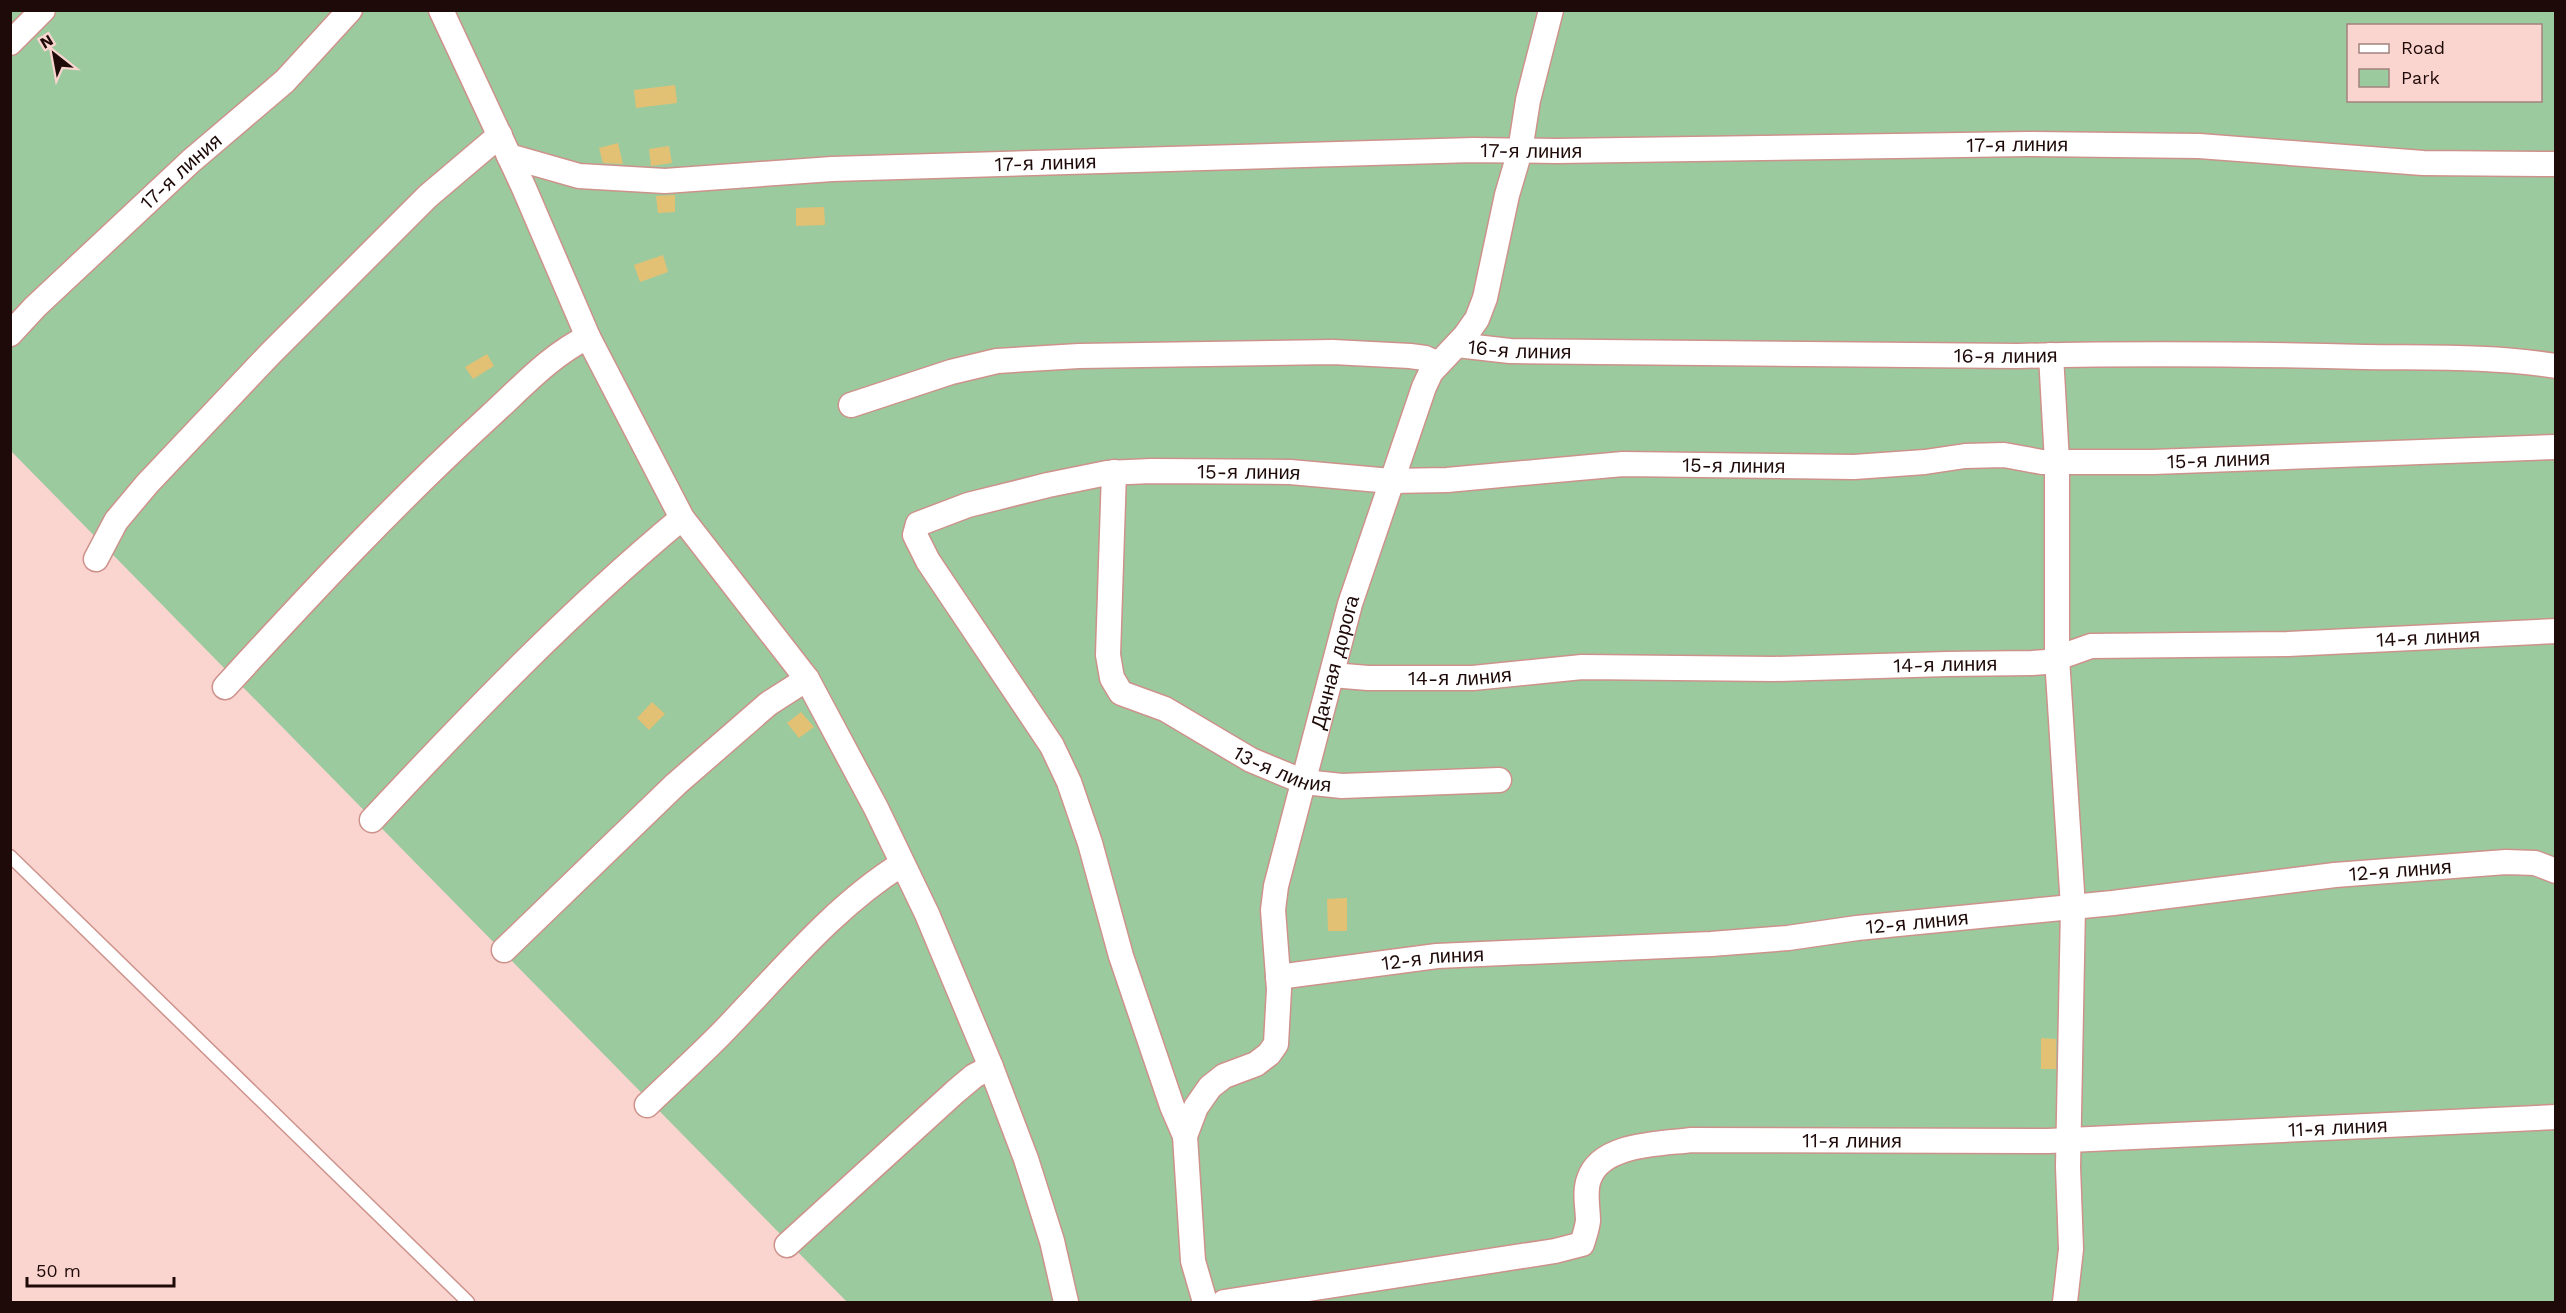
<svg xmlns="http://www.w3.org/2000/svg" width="2566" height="1313" font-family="'Work Sans',sans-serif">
	<rect width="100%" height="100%" fill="#fad4cf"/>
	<path fill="#9cca9f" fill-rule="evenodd" d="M10,11H2555V1302H847L11,451ZM2348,26H2540V100H2348Z"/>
	<g fill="#e2c175">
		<polygon points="675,85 677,103 636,108 634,90"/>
		<polygon points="618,143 623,164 603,163 599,148"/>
		<polygon points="669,146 672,163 651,166 649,149"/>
		<polygon points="675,195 675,212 658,213 656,196"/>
		<polygon points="824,207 825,225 796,226 796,208"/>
		<polygon points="663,255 668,272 640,282 634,265"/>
		<polygon points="487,354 494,366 473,379 465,367"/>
		<polygon points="652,702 665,714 649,730 637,718"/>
		<polygon points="801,712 814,727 799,738 787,723"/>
		<polygon points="1347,898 1347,931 1328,931 1327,899"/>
		<polygon points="2041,1038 2056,1039 2056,1069 2041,1069"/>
	</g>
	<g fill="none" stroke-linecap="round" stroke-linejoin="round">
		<g stroke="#cd928b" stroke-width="15">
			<polyline id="lane" points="10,856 468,1302"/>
		</g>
		<g stroke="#cd928b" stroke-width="27">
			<g id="street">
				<polyline points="441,10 524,188 588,337 682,518 807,679 876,808 927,914 991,1067 1026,1159 1052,1241 1066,1302"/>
				<polyline points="10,43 43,10"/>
				<path id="s1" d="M509,156L579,176L665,181L832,169L1473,150L1557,151L2028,144L2199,146L2423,163L2556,164"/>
				<path id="s2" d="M10,334L35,307L191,161L285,81L350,10"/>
				<path id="s3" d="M1457,345L1510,351L2018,356C2134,353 2249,354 2365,357C2428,358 2493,356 2556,366"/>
				<polyline points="2051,355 2057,462 2057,658 2073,907 2068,1167 2071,1249 2065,1302"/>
				<polyline points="851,405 951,372 997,361 1079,356 1333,352 1410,356 1425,358 1438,364"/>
				<path id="s4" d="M1114,472L1108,655L1112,678L1121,693L1165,709L1251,760L1304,782L1342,786L1499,780"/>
				<polyline points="96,559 116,521 147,484 270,354 428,196 500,135"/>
				<path id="s5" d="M1332,675L1368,678H1473L1582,667L1774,669L1947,664L2032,663L2046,662L2091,646L2288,644L2556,631"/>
				<path d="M225,687C310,594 396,502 489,417C520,389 550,355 588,337"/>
				<path d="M372,820C470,715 571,610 682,518"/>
				<polyline points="504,950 676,784 768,704 807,679"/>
				<path id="s6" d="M1278,977L1437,956L1711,944L1788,938L1857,928L2113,903L2335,875L2506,862L2535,863L2556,871"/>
				<path d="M647,1105C671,1082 696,1059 719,1036C777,977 831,908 902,864"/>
				<path id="s7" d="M1185,1136L1172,1106L1121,956L1090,843L1069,782L1052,746L928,561L915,535L918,524L968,505L1048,485L1107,473L1151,471L1290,472L1391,481L1447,480L1623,464L1854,467L1925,462L1965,456L2004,455L2042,462H2153L2556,447"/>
				<polyline points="787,1245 955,1092 974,1076 991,1067"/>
				<path id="s8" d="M1205,1302L1193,1261L1185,1136L1196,1107L1210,1087L1224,1076L1256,1064L1269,1054L1276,1044L1279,989L1273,910L1276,886L1350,604L1424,387L1431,372L1465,336L1477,319L1485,298L1507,195L1520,151L1528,100L1551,10"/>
				<path id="s9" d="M1224,1302L1555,1251L1582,1244C1584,1237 1587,1229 1588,1221C1588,1208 1584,1192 1589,1179C1601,1143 1661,1144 1692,1140L2048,1141L2556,1117"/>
			</g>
		</g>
		<use href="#lane" stroke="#fff" stroke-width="12"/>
		<use href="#street" stroke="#fff" stroke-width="24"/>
	</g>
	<g text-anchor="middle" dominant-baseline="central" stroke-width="4.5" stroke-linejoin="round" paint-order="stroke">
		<g font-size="20" fill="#1e0a08" stroke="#fad4cf">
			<text stroke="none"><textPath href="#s1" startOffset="1512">17-я линия</textPath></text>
			<text stroke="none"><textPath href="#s1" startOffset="1026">17-я линия</textPath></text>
			<text stroke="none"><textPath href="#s1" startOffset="540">17-я линия</textPath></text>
			<text stroke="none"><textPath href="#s2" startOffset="236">17-я линия</textPath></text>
			<text stroke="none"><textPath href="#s3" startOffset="63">16-я линия</textPath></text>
			<text stroke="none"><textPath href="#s3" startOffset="549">16-я линия</textPath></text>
			<text stroke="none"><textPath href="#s7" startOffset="1986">15-я линия</textPath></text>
			<text stroke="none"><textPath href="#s7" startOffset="1500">15-я линия</textPath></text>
			<text stroke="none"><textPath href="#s7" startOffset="1014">15-я линия</textPath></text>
			<text stroke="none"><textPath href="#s5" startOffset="1100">14-я линия</textPath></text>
			<text stroke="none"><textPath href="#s8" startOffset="694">Дачная дорога</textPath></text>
			<text stroke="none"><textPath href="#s5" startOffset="614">14-я линия</textPath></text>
			<text stroke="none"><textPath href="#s5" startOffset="128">14-я линия</textPath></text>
			<text stroke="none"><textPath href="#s4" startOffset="404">13-я линия</textPath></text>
			<text stroke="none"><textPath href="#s6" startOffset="1128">12-я линия</textPath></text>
			<text stroke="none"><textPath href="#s6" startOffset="642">12-я линия</textPath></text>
			<text stroke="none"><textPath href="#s6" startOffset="156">12-я линия</textPath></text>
			<text stroke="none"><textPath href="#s9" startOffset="1191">11-я линия</textPath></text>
			<text stroke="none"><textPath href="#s9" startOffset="705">11-я линия</textPath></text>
		</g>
	</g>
	<rect width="2566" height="1313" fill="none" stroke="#1e0a08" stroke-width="24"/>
	<rect x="2347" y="24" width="195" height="78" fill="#fad4cf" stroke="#a2837f" stroke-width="1.5"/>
	<rect x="2359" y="44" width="30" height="9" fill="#ffffff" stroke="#a2837f" stroke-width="1.5"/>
	<text x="2401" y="54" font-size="18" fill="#1e0a08">Road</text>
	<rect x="2359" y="69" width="30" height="18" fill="#9cca9f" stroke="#a2837f" stroke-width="1.5"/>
	<text x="2401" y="84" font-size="18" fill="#1e0a08">Park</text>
	<g transform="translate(54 54) rotate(329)" stroke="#fad4cf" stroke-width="4.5" paint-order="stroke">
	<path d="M0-4.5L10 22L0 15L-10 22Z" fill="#1e0a08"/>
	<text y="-9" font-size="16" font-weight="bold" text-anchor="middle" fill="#1e0a08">N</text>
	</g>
	<path d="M27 1277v9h147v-9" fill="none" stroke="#1e0a08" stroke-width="3"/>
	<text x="36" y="1277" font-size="18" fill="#1e0a08" stroke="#fad4cf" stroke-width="4.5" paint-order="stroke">50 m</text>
</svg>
